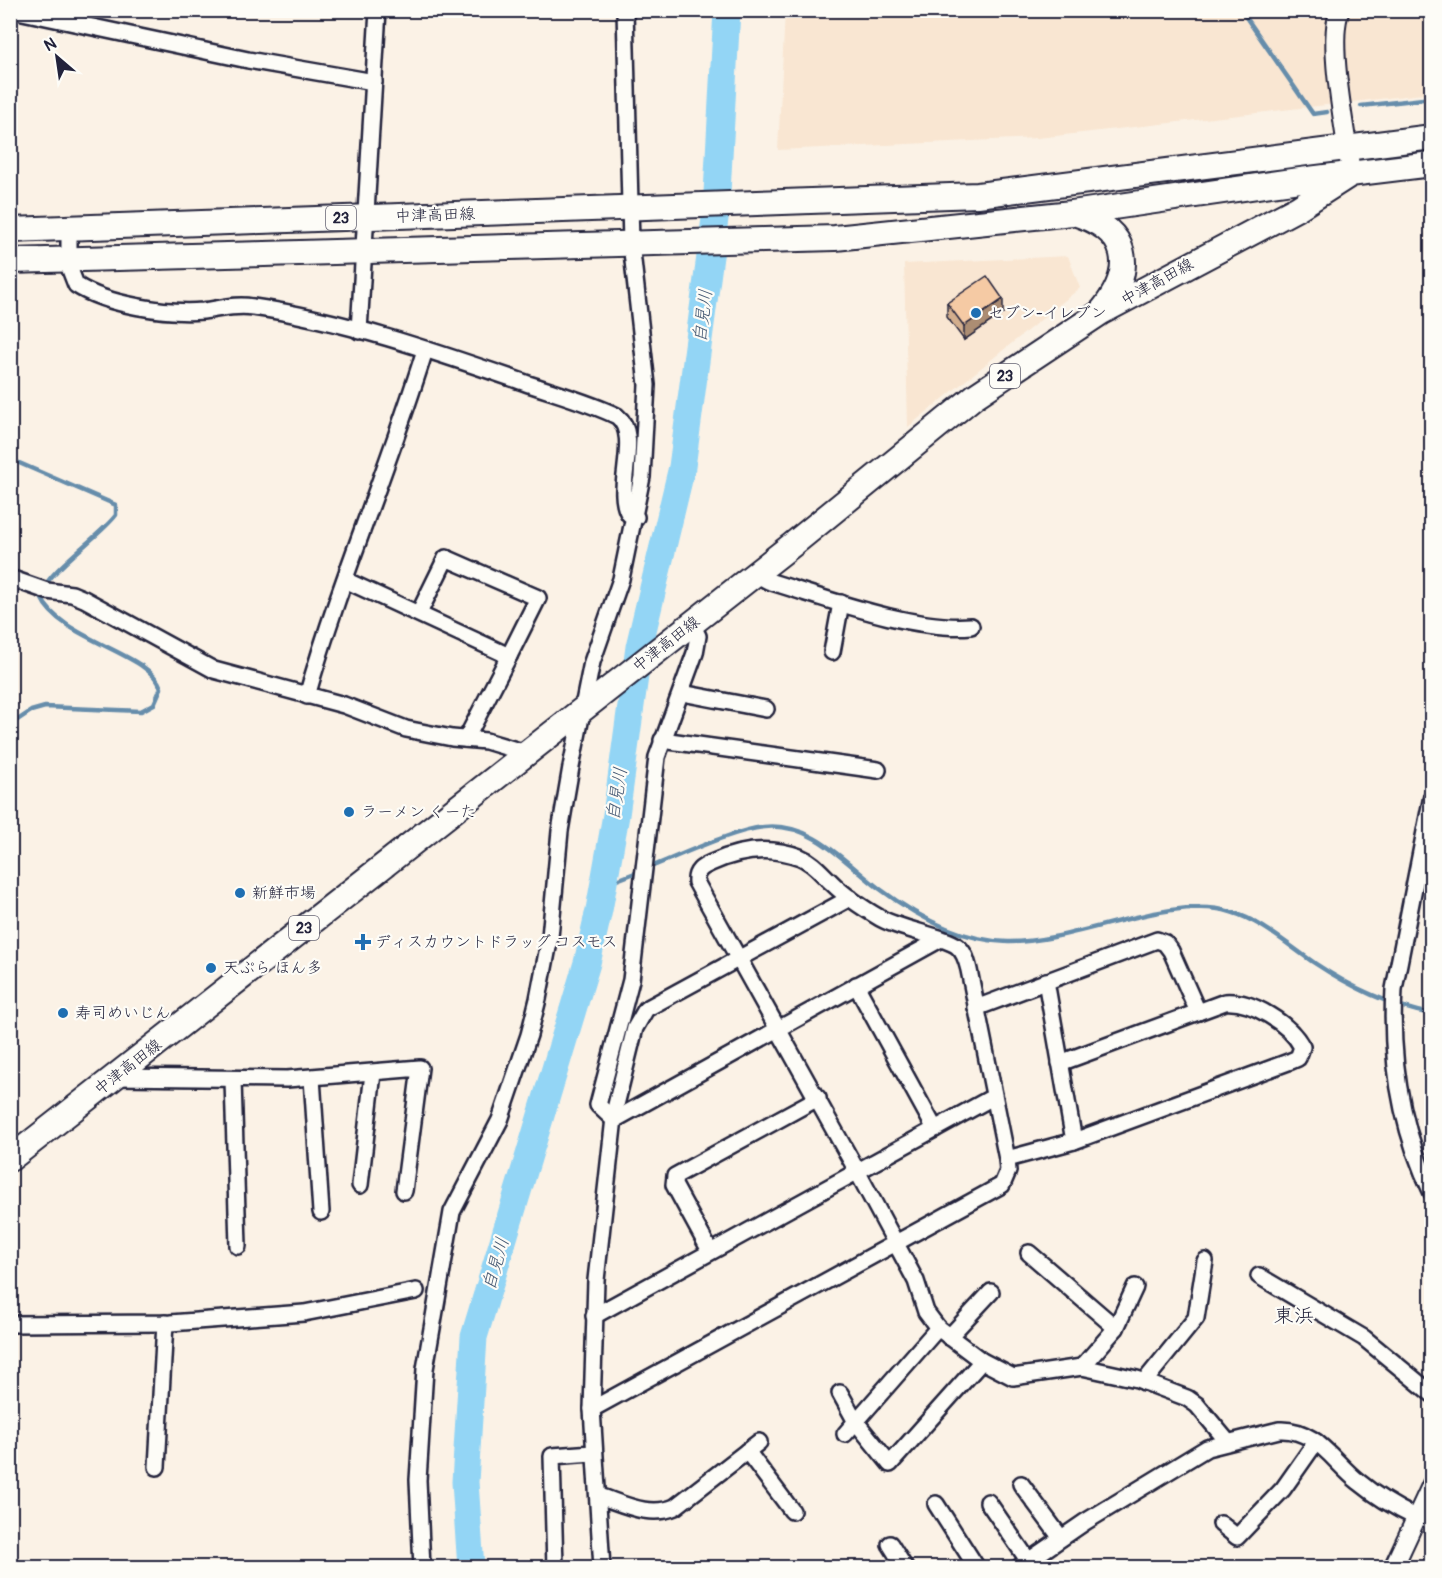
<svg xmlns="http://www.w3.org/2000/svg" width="1442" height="1578" font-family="Pangolin,'Klee One',sans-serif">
	<rect width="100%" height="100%" fill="#fbf2e6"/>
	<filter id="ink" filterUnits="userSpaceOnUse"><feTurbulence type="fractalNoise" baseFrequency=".0167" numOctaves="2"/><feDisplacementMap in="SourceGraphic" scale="12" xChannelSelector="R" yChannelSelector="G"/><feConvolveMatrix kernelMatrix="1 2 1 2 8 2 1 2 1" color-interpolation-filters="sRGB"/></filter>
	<g filter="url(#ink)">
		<g fill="#f9e6d2">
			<polygon points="785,11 1431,11 1431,93 1038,138 778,150"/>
			<polygon points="1068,256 1080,288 908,427 904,264"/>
		</g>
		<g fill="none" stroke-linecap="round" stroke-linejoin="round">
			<g stroke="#668dab" stroke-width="4.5">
				<polyline points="1241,10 1313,114 1327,112"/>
				<polyline points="1361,106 1432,98"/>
				<path d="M10,459L116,505V515C100,537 42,574 41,597C60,640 149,652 161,688L154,704L141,711L45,707L31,711L10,725"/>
				<path d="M648,868C679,856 733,830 764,827C813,822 844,862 880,889C916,916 962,941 1008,942C1075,943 1171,893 1231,912C1262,921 1289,946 1316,964C1349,986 1392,1007 1432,1014"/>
				<polyline points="604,885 640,871"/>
			</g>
			<polyline stroke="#93d5f5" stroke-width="27" points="471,1568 465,1482 474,1337 587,963 599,910 616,815 639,647 682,467 716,211 727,10"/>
			<g stroke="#22223b" stroke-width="20">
				<g id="minor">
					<polyline points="13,10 248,60 374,82"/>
					<path d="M69,228V267L76,285C107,305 167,314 203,311C221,309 235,304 253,307C344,320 436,352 523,382C554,393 588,402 617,416C642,436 613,489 629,514L636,517"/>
					<polyline points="359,331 378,10"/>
					<path d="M755,574L768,581C825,598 913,631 971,626"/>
					<polyline points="10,578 47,591 72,594 84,599 214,670 344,705 406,729 452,738 486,741 526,753"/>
					<polyline points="345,580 509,656 466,739"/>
					<polyline points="419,613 446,558 538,598 509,656"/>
					<polyline points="692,624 698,636 695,653 657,757 631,980 598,1105 614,1120 939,940"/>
					<polyline points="832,652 841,603"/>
					<polyline points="682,693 766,709"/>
					<path d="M307,696C340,579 389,467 425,350"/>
					<polyline points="662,740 878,770"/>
					<path d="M1432,796L1394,989C1390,1060 1401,1129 1432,1193"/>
					<polyline points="1046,981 1074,1141"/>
					<polyline points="856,985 935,1129"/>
					<polyline points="976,1008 1157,940 1165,943 1171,951 1198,1012"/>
					<polyline points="115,1077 287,1079 420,1068 404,1191"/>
					<polyline points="312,1078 321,1212"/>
					<polyline points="233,1080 238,1246"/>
					<path d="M1007,1159L1074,1141L1291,1061L1298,1058L1302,1047C1290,1024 1252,1000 1225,1002L1060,1063"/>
					<polyline points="360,1185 373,1073"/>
					<polyline points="710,1251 674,1185 675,1176 818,1098"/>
					<polyline points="1029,1253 1116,1328"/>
					<polyline points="1259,1276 1364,1338 1432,1394"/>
					<polyline points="594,1316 993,1097"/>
					<polyline points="10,1324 170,1323 304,1313 416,1291"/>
					<polyline points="949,1337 991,1292"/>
					<polyline points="1082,1367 1116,1328 1135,1287"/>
					<polyline points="1144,1382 1196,1318 1205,1261"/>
					<polyline points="840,1393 856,1422 890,1464 982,1361"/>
					<path d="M592,1409L1002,1185L1008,1171L1007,1159L969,970C967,962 965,952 957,946C946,937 899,929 880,918C863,908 846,897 832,883C822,874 813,862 800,857C770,846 739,850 711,863C702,867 695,871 696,882L857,1171L916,1281L926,1312L938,1328L982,1361L1013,1377L1082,1367L1137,1379L1187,1398L1197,1405L1227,1441"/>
					<polyline points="845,1434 938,1328"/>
					<polyline points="747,1451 792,1511"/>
					<polyline points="157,1467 165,1323"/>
					<polyline points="1021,1484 1061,1538"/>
					<path d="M599,1496C624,1504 649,1518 675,1507L759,1442"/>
					<polyline points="988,1502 1028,1560"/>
					<polyline points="936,1504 977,1568"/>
					<polyline points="1221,1524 1237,1537 1283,1489 1316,1442"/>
					<polyline points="890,1544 905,1568"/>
					<polyline points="422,1568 418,1480 425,1369 452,1212 500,1120 529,1035 538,999 550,937 560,831 571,767 592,662 621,579 642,477 647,385 631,243 625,10"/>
					<polyline points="555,1568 552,1456 593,1453"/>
					<polyline points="602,1568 592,1409 596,1280 615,1109 635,1028 646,1009 850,898"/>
					<path d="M1018,1568L1085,1522L1207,1448L1279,1430C1316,1428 1333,1462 1359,1482C1376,1496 1396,1508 1415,1517"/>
				</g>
			</g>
			<g stroke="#22223b" stroke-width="22">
				<g id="tertiary">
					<path d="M1340,10C1326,41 1347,137 1351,174"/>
					<polyline points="1393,1568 1432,1484"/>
				</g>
			</g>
			<g stroke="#22223b" stroke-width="28">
				<g id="primary">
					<path d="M1074,213C1130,230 1136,268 1102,311"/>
					<polyline points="10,230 978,195 1432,137"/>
					<polyline points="10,261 835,238 1072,213 1292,181 1432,164"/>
					<polyline points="10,1159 792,545 975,396 1100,313 1298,208 1351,174"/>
				</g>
			</g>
			<use href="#minor" stroke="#fdfcf7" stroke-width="15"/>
			<use href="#tertiary" stroke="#fdfcf7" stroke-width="18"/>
			<use href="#primary" stroke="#fdfcf7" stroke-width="24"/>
		</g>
		<polygon fill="#d3ae8d" stroke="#22223b" stroke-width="1.5" points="947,303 1003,313 964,340 947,317"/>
		<polygon fill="#ac8d73" stroke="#22223b" stroke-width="1.5" points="1003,299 1003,313 964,340 964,326"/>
		<polygon fill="#f5caa4" stroke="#22223b" stroke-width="1.5" points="987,276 1003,299 964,326 947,303"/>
	</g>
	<g fill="#1f6fb2" stroke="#fdfcf7" stroke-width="2">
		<circle cx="976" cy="313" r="6"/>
		<circle cx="349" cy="812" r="6"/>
		<circle cx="240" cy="893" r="6"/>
		<path d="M360 933h6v6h6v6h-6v6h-6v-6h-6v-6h6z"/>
		<circle cx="211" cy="968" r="6"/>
		<circle cx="63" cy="1013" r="6"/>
	</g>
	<g text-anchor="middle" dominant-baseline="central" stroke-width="4.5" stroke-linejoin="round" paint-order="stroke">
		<g fill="#fdfcf7" stroke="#646373" stroke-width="1.5">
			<rect x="326" y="206" width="30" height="24" rx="4.5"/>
			<rect x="990" y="364" width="30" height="24" rx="4.5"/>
			<rect x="289" y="916" width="30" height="24" rx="4.5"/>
		</g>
		<g font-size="15" font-weight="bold" fill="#22223b">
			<text x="341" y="218">23</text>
			<text x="1005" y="376">23</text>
			<text x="304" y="928">23</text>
		</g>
		<g font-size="16" fill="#22223b" stroke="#fdfcf7">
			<text transform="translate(435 215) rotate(-2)">中津高田線</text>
			<text transform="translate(1157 282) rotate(-29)">中津高田線</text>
			<text transform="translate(666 644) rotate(-38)">中津高田線</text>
			<text transform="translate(128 1067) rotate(-38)">中津高田線</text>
		</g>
		<g font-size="16" fill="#22223b" stroke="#fdfcf7" text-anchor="start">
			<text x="988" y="313">セブン-イレブン</text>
			<text x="361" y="812">ラーメン くーた</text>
			<text x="252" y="893">新鮮市場</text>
			<text x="375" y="942">ディスカウントドラッグ コスモス</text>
			<text x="223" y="968">天ぷら ほん多</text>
			<text x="75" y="1013">寿司めいじん</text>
		</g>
		<g font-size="18" font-style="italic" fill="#445873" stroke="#fdfcf7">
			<text transform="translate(703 316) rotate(-83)">自見川</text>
			<text transform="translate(617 794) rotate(-81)">自見川</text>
			<text transform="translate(496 1264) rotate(-74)">自見川</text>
		</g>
		<g font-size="20" fill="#22223b" stroke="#fdfcf7">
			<text x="1294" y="1315">東浜</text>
		</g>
	</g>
	<rect width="1442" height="1578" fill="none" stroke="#fdfcf7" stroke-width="36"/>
	<rect x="18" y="18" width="1406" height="1542" fill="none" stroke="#22223b" stroke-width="2" filter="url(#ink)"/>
	<g transform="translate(57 57) rotate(331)" stroke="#fdfcf7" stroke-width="4.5" paint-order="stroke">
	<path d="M0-4.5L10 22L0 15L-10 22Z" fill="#22223b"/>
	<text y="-9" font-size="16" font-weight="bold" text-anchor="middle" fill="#22223b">N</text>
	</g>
</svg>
